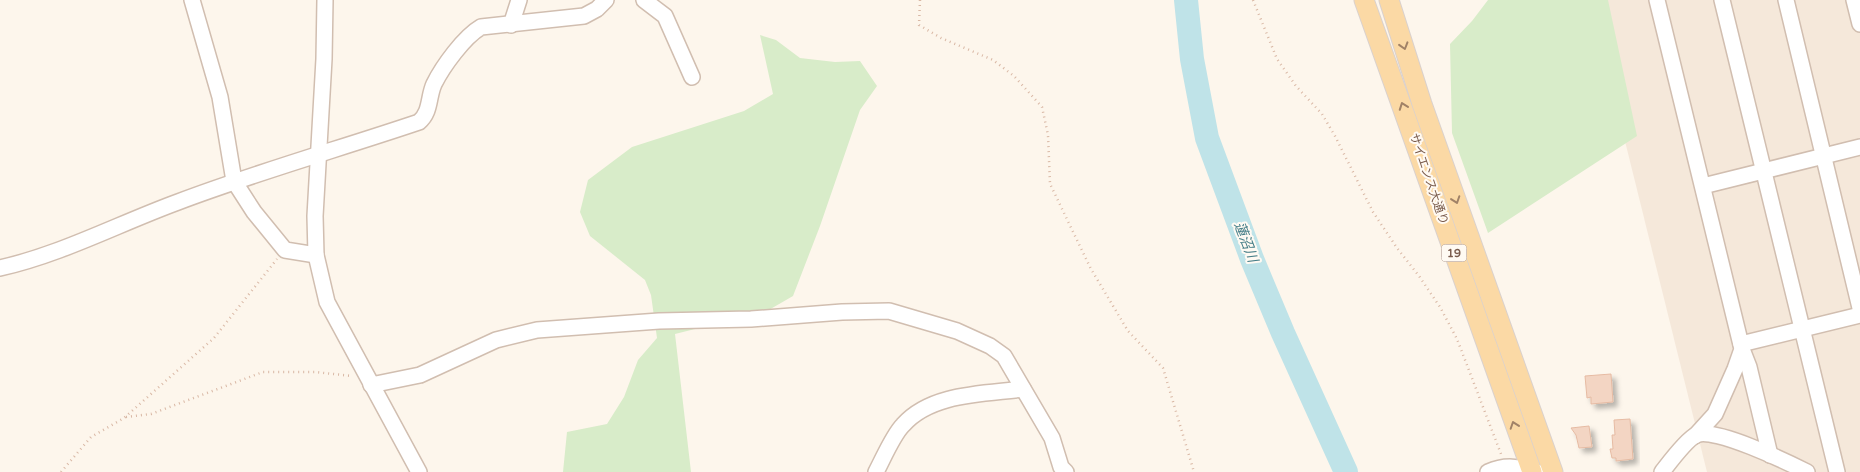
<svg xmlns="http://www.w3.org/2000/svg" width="1860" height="472" font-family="'Varela Round','Noto Sans JP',sans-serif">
	<defs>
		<filter id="shadow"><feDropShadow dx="4.5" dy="4.5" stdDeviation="2.5" flood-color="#0004"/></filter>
	</defs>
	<rect width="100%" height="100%" fill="#fdf6ec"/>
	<polygon fill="#f5e8da" points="1590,0 1860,0 1860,472 1707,472"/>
	<g fill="#d8ecc9">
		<polygon points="1488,0 1608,0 1637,136 1488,233 1452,133 1450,44 1472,21"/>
		<polygon points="760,35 776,40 800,58 835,62 860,61 877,86 860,110 820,226 793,296 767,311 675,334 691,472 563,472 567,432 607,424 624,397 638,360 657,338 651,295 645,280 590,236 580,212 588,180 632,147 744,111 773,94"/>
	</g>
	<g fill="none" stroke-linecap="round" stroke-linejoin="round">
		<polyline stroke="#bfe3e8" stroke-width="24" points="1186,0 1192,59 1207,138 1252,259 1283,333 1346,472"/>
	</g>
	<g fill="#f3d5c3" stroke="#e6bba3" filter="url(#shadow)">
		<polygon points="1611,374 1613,402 1591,404 1591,397 1587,398 1585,376"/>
		<polygon points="1630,419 1633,459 1616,461 1616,458 1612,458 1610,449 1613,449 1612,435 1615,435 1614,420"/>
		<polygon points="1589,426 1592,447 1579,448 1576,435 1571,428"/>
	</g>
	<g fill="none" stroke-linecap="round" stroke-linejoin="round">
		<g stroke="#d1beb0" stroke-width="18">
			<g id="minor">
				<polyline points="192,0 220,97 234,181 254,212 285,250 316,255"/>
				<polyline points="325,0 324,59 315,216 316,255 327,302 419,472"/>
				<polyline points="644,0 665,16 692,77"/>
				<polyline points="1657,0 1742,349 1735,369 1715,414 1695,436"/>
				<polyline points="1722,0 1837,472"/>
				<polyline points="1786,0 1860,308"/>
				<polyline points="1854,0 1860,24"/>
				<polyline points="511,25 519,0"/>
				<polyline points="1703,186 1860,147"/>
				<path d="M0,268C62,254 118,224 178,202C257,172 339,149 419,122C431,112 428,97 434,84C443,66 464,37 481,27L584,16L597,9L606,0"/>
				<polyline points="1741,344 1860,315"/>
				<polyline points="1742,349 1749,367 1770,455"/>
				<polyline points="371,385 420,375 496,340 537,330 659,321 751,319 842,312 889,311 957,331 990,346 1004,356 1052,438 1061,467 1066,472"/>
				<path d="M876,472C883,459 893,435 903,425C931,393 984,394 1023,389"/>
				<path d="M1488,472C1506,464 1518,467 1537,472"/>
				<path d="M1662,472C1669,463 1686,440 1696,435C1713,426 1789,463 1807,472"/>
			</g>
		</g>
		<g stroke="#dad1cd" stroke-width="21">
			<g id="major">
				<polyline points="1364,0 1532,472"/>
				<polyline points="1389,0 1422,104 1553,472"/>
			</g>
		</g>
		<g stroke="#d9b8a5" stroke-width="2.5" stroke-dasharray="1 4" stroke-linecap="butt">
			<polyline points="920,0 919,25 941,38 993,60 1014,76 1042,107 1048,135 1050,184 1091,269 1128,331 1163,368 1194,472"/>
			<polyline points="1253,0 1277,59 1296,86 1322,114 1335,136 1373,212 1397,248 1419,276 1440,307 1457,339 1501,454"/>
			<polyline points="126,417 151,414 263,372 315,372 352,376"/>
			<polyline points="61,472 91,437 124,418 214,338 277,259"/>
		</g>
		<use href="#minor" stroke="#fff" stroke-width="15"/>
		<use href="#major" stroke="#fbd9a5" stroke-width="19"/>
	</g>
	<defs><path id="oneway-chevron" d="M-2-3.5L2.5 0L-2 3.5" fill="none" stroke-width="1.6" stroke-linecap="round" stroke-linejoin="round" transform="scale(1.25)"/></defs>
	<g stroke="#a18267">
		<use href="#oneway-chevron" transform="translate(1404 46) rotate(73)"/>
		<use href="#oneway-chevron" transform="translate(1403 106) rotate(-110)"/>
		<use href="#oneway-chevron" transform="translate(1456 200) rotate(71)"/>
		<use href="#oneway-chevron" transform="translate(1514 425) rotate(-109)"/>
	</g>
	<g text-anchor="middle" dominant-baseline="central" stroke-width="4" stroke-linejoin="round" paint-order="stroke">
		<rect fill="#fffaf3" stroke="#a28b7f" stroke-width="1" x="1441.5" y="244.5" width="25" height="17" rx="4"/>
		<g font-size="11" font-weight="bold" fill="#7a5c4d">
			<text x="1454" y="253">19</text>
		</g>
		<g font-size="12" fill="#7a5c4d" stroke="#fffaf3">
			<text transform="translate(1429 179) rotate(71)">サイエンス大通り</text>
		</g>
		<g font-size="14" font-style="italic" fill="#437c86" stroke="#fffaf3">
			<text transform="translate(1246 242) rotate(69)">蓮沼川</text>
		</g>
	</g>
</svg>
